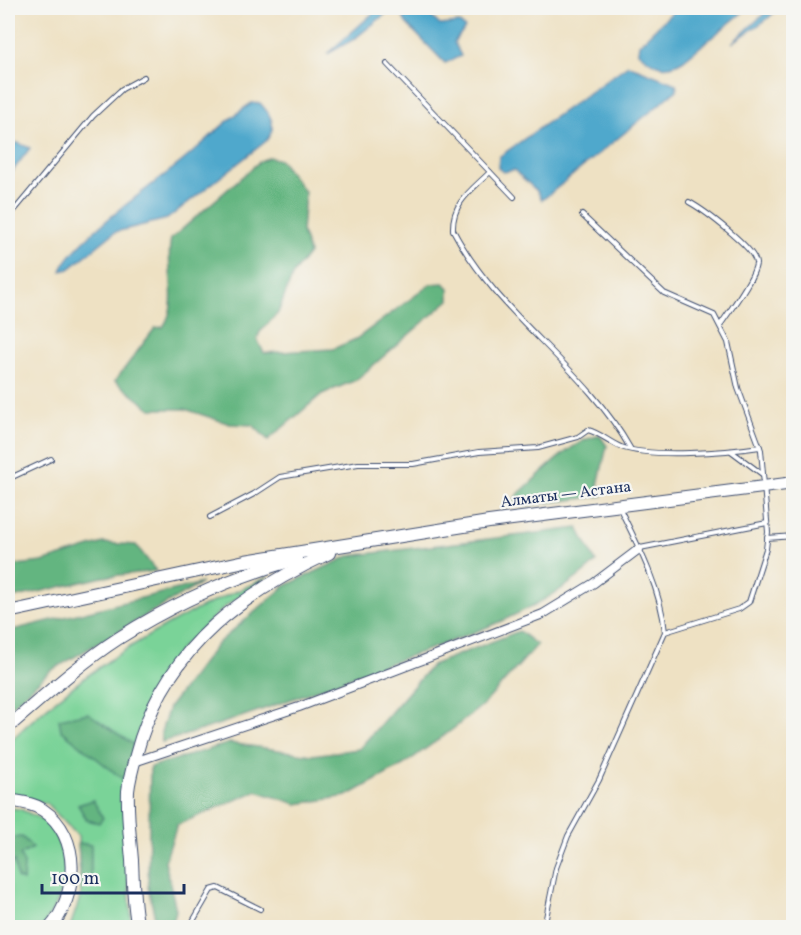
<svg xmlns="http://www.w3.org/2000/svg" width="801" height="935" font-family="Vollkorn,serif">
	<rect width="100%" height="100%" fill="#f6f6f2"/>
	<filter id="ink" filterUnits="userSpaceOnUse"><feTurbulence type="fractalNoise" baseFrequency=".0167" numOctaves="2"/><feDisplacementMap in="SourceGraphic" scale="12" xChannelSelector="R" yChannelSelector="G"/><feConvolveMatrix kernelMatrix="1 2 1 2 8 2 1 2 1" color-interpolation-filters="sRGB"/></filter>
	<filter id="wash" filterUnits="userSpaceOnUse"><feTurbulence type="fractalNoise" baseFrequency=".008" numOctaves="4" result="noise"/><feDisplacementMap in="SourceGraphic" scale="24" xChannelSelector="R" yChannelSelector="G"/><feGaussianBlur stdDeviation="1.35" result="paint"/><feColorMatrix in="noise" values="0 0 0 0 0 0 0 0 0 0 0 0 0 0 0 0 0 1.4 0 .05"/><feComposite in="paint" operator="in"/></filter>
	<g filter="url(#wash)">
		<rect width="100%" height="100%" fill="#eee1c3"/>
		<g fill="#7ad398" stroke="#4a817b" stroke-width="1.5">
			<path d="M268,577L227,605L181,648L157,683L129,758L125,840L132,927H70L81,895L78,836L46,803L8,796V743C56,696 113,654 173,622C203,605 236,592 268,577Z"/>
			<path d="M8,808L20,809L52,824C70,875 71,880 43,927H8Z"/>
		</g>
		<g fill="#63b580" stroke="#3f726f" stroke-width="1.5">
			<path d="M269,157L280,160L305,192L302,232L309,253L293,274L278,313L260,332L257,339L264,353L333,349L356,339L431,284L444,283L449,288V300L356,380L322,394L268,440L253,425L230,424L185,409H151L115,381L155,328L163,327C181,302 164,267 171,239L259,162Z"/>
			<path d="M600,436L607,446L598,485L603,496L521,506L514,504L516,496C536,479 574,437 600,436Z"/>
			<path d="M578,528L596,562C540,615 448,642 376,668C306,694 234,721 162,742L161,732L169,707L218,643L285,586L349,556Z"/>
			<polygon points="103,543 136,545 156,571 103,577 8,599 8,566 42,562"/>
			<polygon points="202,583 50,671 8,709 8,631"/>
			<polygon points="519,631 537,645 485,703 453,729 403,765 347,796 297,804 256,791 177,825 165,861 176,910 172,927 157,927 148,887 150,767 230,743 312,755 359,749 432,665"/>
			<polygon points="88,713 134,745 125,781 61,730 59,719"/>
			<polygon points="93,800 103,818 99,823 87,820 78,805"/>
			<polygon points="22,837 33,848 20,855 24,864 23,881 17,878 14,861 9,866 8,874 8,838"/>
			<polygon points="78,843 91,845 91,877 81,886"/>
		</g>
		<g fill="#4fa8cc" stroke="#356c95" stroke-width="1.5">
			<polygon points="379,8 393,8 354,39 327,54"/>
			<polygon points="414,8 423,9 440,25 460,23 465,28 454,42 461,56 445,63 406,23 403,17 405,13"/>
			<path d="M677,8H748L684,60C665,72 654,66 638,52L639,44Z"/>
			<polygon points="762,8 779,8 766,20 732,43 765,13"/>
			<polygon points="628,65 676,84 677,90 542,200 537,191 514,170 503,172 498,168 499,157"/>
			<path d="M252,103H260C272,116 278,128 265,142L167,219L115,232L69,269L61,271C70,243 155,183 180,163C205,143 225,120 252,103Z"/>
			<polygon points="8,143 18,143 30,148 8,177"/>
		</g>
	</g>
	<g filter="url(#ink)">
		<g fill="none" stroke-linecap="round" stroke-linejoin="round">
			<g stroke="#3b4a6d" stroke-width="6">
				<g id="service">
					<polyline points="387,64 514,197"/>
					<path d="M490,172C472,190 452,202 453,230C497,315 584,366 630,448"/>
					<path d="M689,202C702,209 757,249 756,264C754,279 730,310 721,324"/>
					<polyline points="582,215 664,293 714,315 728,342 738,388 761,450 768,532 766,549 749,602 739,609 665,632"/>
					<polyline points="8,218 93,116 122,89 144,77"/>
					<polyline points="731,451 762,474"/>
					<polyline points="8,479 51,459"/>
					<path d="M210,517L254,494L280,477L358,464H413L479,452L538,448L578,437L588,430C600,433 609,442 621,447C651,458 727,452 760,447"/>
					<polyline points="767,538 794,536"/>
					<polyline points="640,548 767,523"/>
					<polyline points="189,928 211,890 218,888 260,909"/>
					<path d="M544,928L556,868L568,836L599,780L665,632C661,589 638,545 619,507"/>
				</g>
			</g>
			<g stroke="#3b4a6d" stroke-width="10">
				<polyline id="minor" points="134,762 299,707 543,614 594,583 639,549"/>
			</g>
			<g stroke="#3b4a6d" stroke-width="14">
				<g id="trunk">
					<polyline points="8,612 245,561 489,522 794,483"/>
					<path d="M8,727C44,696 79,664 119,638C173,604 235,576 296,559"/>
					<path d="M8,800C20,802 33,803 43,810C82,836 78,896 50,928"/>
					<path d="M138,928C133,905 133,882 132,860C130,837 127,814 128,791C130,773 136,755 141,738C172,644 243,593 329,553"/>
				</g>
			</g>
			<use href="#service" stroke="#fff" stroke-width="4"/>
			<use href="#minor" stroke="#fff" stroke-width="8"/>
			<use href="#trunk" stroke="#fff" stroke-width="12"/>
		</g>
	</g>
	<g text-anchor="middle" dominant-baseline="central" stroke-width="4.5" stroke-linejoin="round" paint-order="stroke">
		<g font-size="16" fill="#1b2f5e" stroke="#f6f6f2">
			<text transform="translate(566 495) rotate(-7)">Алматы — Астана</text>
		</g>
	</g>
	<rect width="801" height="935" fill="none" stroke="#f6f6f2" stroke-width="30"/>
	<path d="M42 884v9h142v-9" fill="none" stroke="#1b2f5e" stroke-width="3"/>
	<text x="51" y="884" font-size="18" fill="#1b2f5e" stroke="#f6f6f2" stroke-width="4.5" paint-order="stroke">100 m</text>
</svg>
